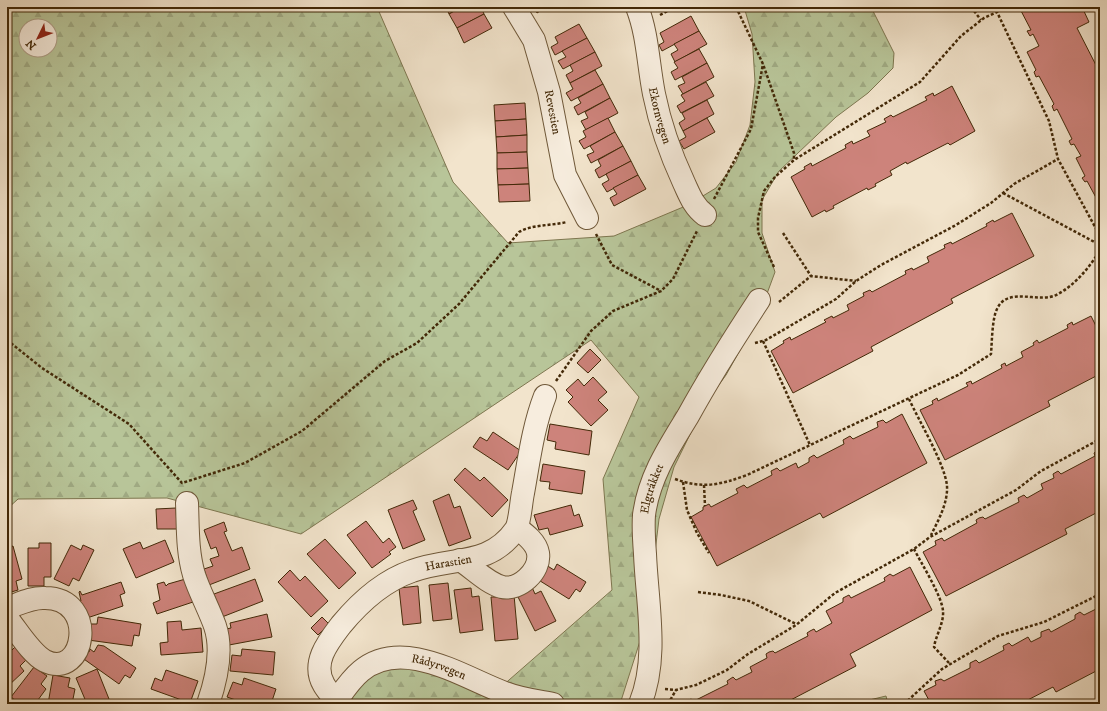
<svg xmlns="http://www.w3.org/2000/svg" width="1107" height="711" font-family="'IM FELL DW Pica',serif">
	<defs>
		<pattern id="forest-firs" width="22" height="20" patternUnits="userSpaceOnUse"><rect width="22" height="20" fill="#b8c599"/><path d="M5 1l3.5 6h-7zM16 11l3.5 6h-7z" fill="#9fa982"/></pattern>
	</defs>
	<rect width="100%" height="100%" fill="#f2e4cc"/>
	<filter id="stains"><feTurbulence type="fractalNoise" baseFrequency=".005" numOctaves="4"/><feColorMatrix values="0 0 0 0 .2 0 0 0 0 .09 0 0 0 0 .02 0 0 0 .5 -.17"/></filter>
	<radialGradient id="worn" r=".72"><stop offset=".6" stop-color="#630" stop-opacity="0"/><stop offset="1" stop-color="#630" stop-opacity=".3"/></radialGradient>
	<g fill="url(#forest-firs)" stroke="#7e7750" fill-rule="evenodd">
		<path d="M7,7H377L453,182L508,243L614,236L688,205L716,188L736,162L750,125L755,82L752,34L744,7H871L894,53L893,68L868,93L836,117L779,171L762,200V233L775,272L758,318L726,375L705,404L674,467L659,519L647,619L620,704H348L347,700L396,650L493,694L612,590L603,479L639,397L591,340L301,534L167,498L18,499L7,509ZM26,26H50V50H26Z"/>
		<polygon points="886,696 888,704 855,704 857,703"/>
	</g>
	<g fill="#cd837b" stroke="#432908">
		<polygon points="446,7 462,7 449,14"/>
		<polygon points="462,7 481,7 484,14 457,28 449,14"/>
		<polygon points="534,7 546,7 537,13"/>
		<polygon points="1019,7 1082,7 1089,22 1077,28 1100,73 1100,205 1087,181 1085,182 1082,178 1085,176 1076,158 1081,156 1074,144 1071,145 1069,141 1072,139 1057,109 1054,111 1052,106 1054,104 1039,76 1036,77 1034,72 1036,70 1027,52 1039,46 1033,34 1030,36 1027,31 1031,30"/>
		<polygon points="484,14 492,28 464,43 457,28"/>
		<polygon points="691,16 699,31 662,51 659,45 664,42 660,33"/>
		<polygon points="579,24 587,38 555,55 551,47 558,43 555,37"/>
		<polygon points="699,31 707,44 675,62 671,54 678,50 674,44"/>
		<polygon points="587,38 595,52 563,69 558,61 566,57 562,51"/>
		<polygon points="699,49 707,63 675,80 671,72 678,68 674,62"/>
		<polygon points="595,52 602,66 570,83 566,75 573,71 570,65"/>
		<polygon points="707,63 714,77 683,94 678,86 685,83 682,77"/>
		<polygon points="595,70 603,84 571,101 566,93 573,89 570,83"/>
		<polygon points="706,82 714,96 681,113 677,106 685,101 681,95"/>
		<polygon points="603,84 610,98 578,115 574,107 581,103 578,98"/>
		<polygon points="952,86 975,131 950,145 948,143 907,164 906,162 890,171 892,175 875,184 876,186 868,190 867,188 833,206 834,208 826,212 825,210 812,217 791,177 805,169 804,167 811,163 812,166 846,148 845,145 852,141 853,144 870,136 867,131 886,122 884,119 891,115 893,117 927,100 925,97 933,93 934,96"/>
		<polygon points="610,98 618,113 586,130 581,121 588,118 585,112"/>
		<polygon points="707,100 714,114 683,131 679,123 685,119 682,113"/>
		<polygon points="525,103 526,119 495,121 494,105"/>
		<polygon points="608,118 615,132 584,149 579,141 586,137 583,131"/>
		<polygon points="707,118 715,132 684,149 679,141 686,137 683,131"/>
		<polygon points="526,119 527,135 496,137 495,121"/>
		<polygon points="615,132 623,146 591,163 587,155 594,152 590,146"/>
		<polygon points="527,135 527,152 497,153 496,137"/>
		<polygon points="623,146 631,161 599,178 595,170 601,166 598,160"/>
		<polygon points="527,152 528,168 497,169 497,153"/>
		<polygon points="631,161 638,175 607,192 602,184 609,180 606,174"/>
		<polygon points="528,168 529,184 498,185 497,169"/>
		<polygon points="638,175 646,189 614,206 610,198 617,194 613,188"/>
		<polygon points="529,184 530,201 499,202 498,185"/>
		<polygon points="1012,213 1034,256 951,299 953,303 871,347 873,351 793,393 771,351 784,343 783,341 790,337 791,340 826,322 824,320 832,316 833,318 849,310 847,305 864,296 863,293 870,290 872,292 906,274 905,271 912,268 913,270 929,262 927,257 945,248 944,245 951,242 952,244 987,226 986,224 993,220 994,222"/>
		<polygon points="1091,316 1100,334 1100,374 1048,401 1050,406 945,460 920,410 933,404 932,401 937,398 938,401 968,386 966,383 971,381 972,384 1002,368 1001,365 1005,363 1006,366 1023,357 1021,352 1034,345 1033,343 1037,340 1039,343 1068,328 1067,325 1072,322 1073,325"/>
		<polygon points="590,349 601,360 588,373 577,363"/>
		<polygon points="593,377 607,392 598,400 608,410 591,426 568,402 573,397 566,390 578,379 584,386"/>
		<polygon points="902,414 927,463 823,518 820,513 717,566 691,517 703,510 703,507 709,504 711,507 738,493 736,489 744,485 747,488 772,475 771,471 777,468 780,471 796,463 798,468 809,462 809,458 814,455 817,458 844,444 843,440 850,436 853,439 878,427 877,422 883,420 886,423"/>
		<polygon points="550,424 592,431 589,455 555,449 556,442 547,440"/>
		<polygon points="493,432 521,451 508,470 473,447 480,437 487,441"/>
		<polygon points="1100,449 1100,511 1065,529 1067,534 946,596 923,552 936,545 935,541 942,538 944,541 977,523 976,520 979,518 983,517 985,519 1019,502 1018,498 1024,495 1027,498 1043,489 1041,484 1054,478 1053,474 1058,471 1061,474 1095,456 1094,453"/>
		<polygon points="543,464 585,471 582,494 549,489 550,482 540,481"/>
		<polygon points="465,468 480,481 484,477 508,500 492,517 454,480"/>
		<polygon points="449,494 454,508 460,506 471,538 449,546 433,501"/>
		<polygon points="413,500 417,509 413,511 425,540 403,549 388,510"/>
		<polygon points="571,505 574,516 579,514 583,526 550,535 548,528 539,530 534,515"/>
		<polygon points="176,508 177,529 157,529 156,509"/>
		<polygon points="366,521 383,543 389,538 396,547 389,552 391,554 372,568 347,535"/>
		<polygon points="224,522 227,531 224,532 232,551 242,547 250,569 209,585 204,569 213,566 210,559 219,556 216,547 211,549 204,530"/>
		<polygon points="325,539 356,573 339,589 307,554"/>
		<polygon points="165,540 174,562 136,578 123,549 140,542 143,549"/>
		<polygon points="39,543 51,543 51,577 44,577 44,586 28,586 28,548 39,548"/>
		<polygon points="71,545 81,550 83,545 94,550 79,581 73,578 69,586 54,579"/>
		<polygon points="13,546 22,579 16,581 18,590 8,593 9,597 7,598 7,548"/>
		<polygon points="557,564 586,582 580,592 576,589 569,599 537,579 546,565 554,570"/>
		<polygon points="910,567 932,610 850,654 856,666 783,704 686,704 686,702 691,699 694,701 728,684 727,681 733,677 736,680 752,672 750,667 767,658 766,654 769,652 773,651 775,653 808,636 807,633 810,631 814,629 816,632 832,623 826,611 843,602 843,598 849,595 851,598 885,581 884,578 890,574 893,576"/>
		<polygon points="290,570 300,581 305,576 328,601 311,617 278,582"/>
		<polygon points="189,578 196,601 157,614 153,603 160,600 157,584 164,582 166,586 168,584"/>
		<polygon points="255,579 263,601 222,617 214,594"/>
		<polygon points="121,582 125,593 120,595 123,606 87,618 79,601 81,601 79,592 80,591 82,595"/>
		<polygon points="448,583 452,619 433,621 429,585"/>
		<polygon points="531,585 535,594 541,591 556,621 535,631 516,593"/>
		<polygon points="418,586 421,623 403,625 399,588"/>
		<polygon points="471,588 472,597 479,596 483,630 460,633 454,590"/>
		<polygon points="496,594 514,595 518,639 495,641 491,597 496,597"/>
		<polygon points="1100,607 1100,669 1056,692 1053,687 1020,704 931,704 924,691 936,685 935,681 941,679 944,681 970,668 970,663 976,660 979,663 1004,650 1003,646 1009,643 1012,646 1028,637 1031,642 1041,637 1041,632 1049,629 1051,632 1075,619 1075,615 1080,612 1084,615"/>
		<polygon points="267,614 272,637 229,645 226,629 231,628 230,623"/>
		<polygon points="98,617 141,624 139,636 134,635 132,646 88,640 90,624 97,624"/>
		<polygon points="322,617 329,624 318,635 311,628"/>
		<polygon points="181,621 182,630 201,628 203,652 161,655 160,643 168,642 167,622"/>
		<polygon points="7,638 12,646 7,649"/>
		<polygon points="98,645 104,646 136,668 130,678 125,675 119,684 81,657 85,650 89,652 90,649 94,652"/>
		<polygon points="15,647 27,659 20,666 24,671 7,687 7,655"/>
		<polygon points="242,649 275,652 273,675 230,671 232,655 241,656"/>
		<polygon points="34,667 47,676 41,684 46,689 35,704 20,704 11,697"/>
		<polygon points="97,669 111,704 87,704 76,678"/>
		<polygon points="166,670 198,681 190,703 151,689 155,678 162,681"/>
		<polygon points="53,675 70,678 68,687 75,689 72,704 48,704"/>
		<polygon points="244,678 276,689 271,704 247,704 227,697 233,682 242,685"/>
	</g>
	<g fill="none" stroke-linecap="round" stroke-linejoin="round">
		<g stroke="#6f5839" stroke-width="24">
			<g id="minor">
				<path id="s1" d="M514,7L534,40L549,92L565,175L587,218"/>
				<path id="s2" d="M637,7C648,35 648,64 654,94C660,124 671,155 684,183C690,196 694,207 705,215"/>
				<path d="M187,503C188,527 187,551 194,575C200,593 209,609 215,626C223,650 216,681 208,704"/>
				<path d="M460,560C473,568 487,583 502,587C519,591 541,571 538,553C536,542 525,534 517,528"/>
				<path d="M7,608C19,604 32,597 45,598C99,598 85,681 45,661C31,654 17,630 7,618"/>
				<path id="s3" d="M334,704C342,693 350,680 361,671C403,636 464,678 505,693C520,699 537,701 553,704"/>
				<path id="s4" d="M338,704C334,697 328,692 324,685C311,663 328,642 341,625C360,602 383,581 412,571C451,556 489,568 516,529C520,522 521,502 523,493C529,460 533,427 545,396"/>
				<path id="s5" d="M640,704C659,658 647,603 645,554C644,541 643,528 644,515C649,477 669,447 688,416C710,376 734,338 759,300"/>
			</g>
		</g>
		<g stroke="#432908" stroke-width="2.5" stroke-dasharray="3 2" stroke-linecap="butt">
			<polyline points="736,7 763,64 794,153 794,160"/>
			<polyline points="971,7 981,20"/>
			<polyline points="660,15 675,7"/>
			<polyline points="1003,193 1100,245"/>
			<polyline points="714,199 751,129 763,64"/>
			<polyline points="783,233 811,276"/>
			<polyline points="596,234 612,265 661,291"/>
			<polyline points="774,267 758,232 758,218 764,191 775,177 794,160 920,82 961,36 984,18 997,12 1049,121 1058,159 1100,236"/>
			<polyline points="779,302 811,276 856,281"/>
			<path d="M7,340L42,368L129,424L182,483L245,463L302,431L385,361L417,343L459,304L519,232C533,224 551,226 567,222"/>
			<polyline points="763,341 810,445"/>
			<polyline points="755,343 766,340 836,299 856,281 881,265 956,225 991,203 1014,184 1058,159"/>
			<polyline points="556,381 591,331 613,311 661,291 673,279 697,231"/>
			<path d="M909,399C919,421 945,464 947,486C948,503 938,521 931,535"/>
			<path d="M675,479C702,489 720,485 747,475L958,375L991,354C992,342 992,319 997,309C1008,285 1040,305 1058,294C1075,285 1090,267 1100,250"/>
			<polyline points="683,482 687,510 697,533 709,553"/>
			<polyline points="704,485 705,506"/>
			<path d="M914,549C921,563 942,596 943,611C944,623 936,635 934,647L950,664"/>
			<polyline points="698,592 721,595 749,601 796,624"/>
			<polyline points="665,689 676,690 696,685 727,670 748,654 796,625 835,593 914,549 930,537 1016,490 1041,471 1100,439"/>
			<polyline points="668,704 676,690"/>
			<polyline points="904,704 942,669 998,636 1044,622 1100,594"/>
		</g>
		<use href="#minor" stroke="#f7edde" stroke-width="22"/>
	</g>
	<g text-anchor="middle" dominant-baseline="central" stroke-width="3.5" stroke-linejoin="round" paint-order="stroke">
		<g font-size="12" fill="#432908" stroke="#f7edde">
			<text stroke="none"><textPath href="#s1" startOffset="113">Revestien</textPath></text>
			<text stroke="none"><textPath href="#s2" startOffset="111">Ekornvegen</textPath></text>
			<text stroke="none"><textPath href="#s5" startOffset="218">Elgtråkket</textPath></text>
			<text stroke="none"><textPath href="#s4" startOffset="218">Harastien</textPath></text>
			<text stroke="none"><textPath href="#s3" startOffset="125">Rådyrvegen</textPath></text>
		</g>
	</g>
	<rect width="1107" height="711" fill="none" stroke="#f2e4cc" stroke-width="24"/>
	<rect x="8" y="8" width="1091" height="695" fill="none" stroke="#432908" stroke-width="2"/>
	<rect x="12" y="12" width="1083" height="687" fill="none" stroke="#432908"/>
	<g transform="translate(38 38) rotate(227)"><circle r="19" fill="#f7edde" stroke="#af9f88"/>
	<path d="M0-3L7 15L0 10L-7 15Z" fill="#8f2418"/>
	<text y="-6" font-size="11" font-weight="bold" text-anchor="middle" fill="#432908">N</text>
	</g>
	<rect width="100%" height="100%" filter="url(#stains)"/>
	<rect width="100%" height="100%" fill="url(#worn)"/>
</svg>
